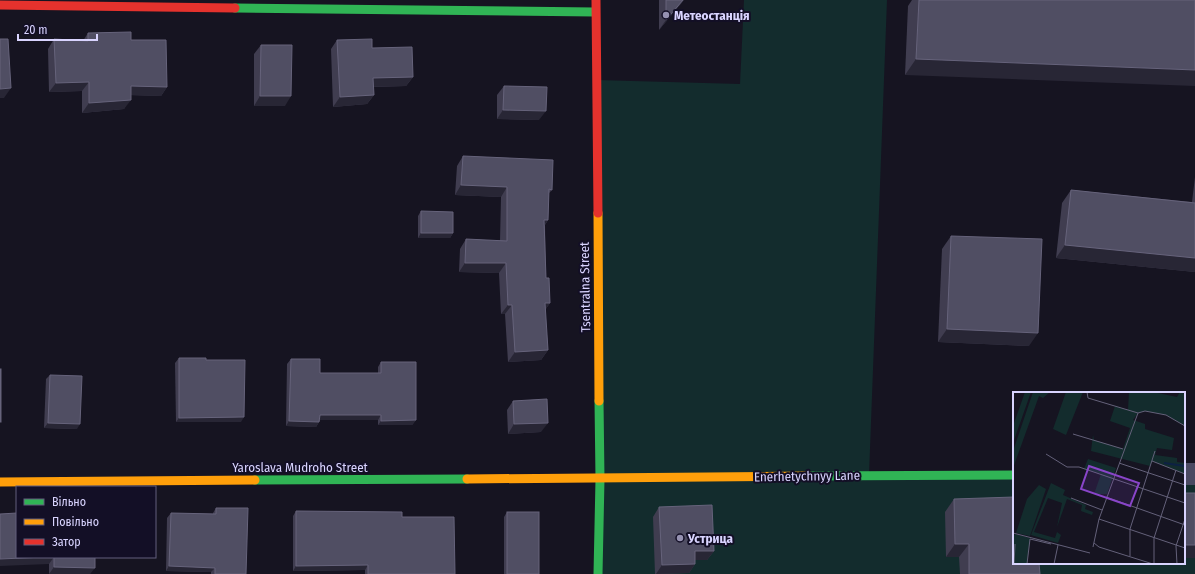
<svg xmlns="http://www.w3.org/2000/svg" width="1195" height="574" font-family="'Fira Sans Condensed',sans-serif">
	<rect width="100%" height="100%" fill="#161421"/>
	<polygon fill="#132c2d" points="744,0 887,0 869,475 1014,475 1014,563 1184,563 1184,474 1195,474 1195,574 598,574 596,80 740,84"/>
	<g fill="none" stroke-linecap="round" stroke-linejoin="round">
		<polyline stroke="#4a4962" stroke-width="22" points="1184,474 1195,474"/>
		<g stroke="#30b455" stroke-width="9">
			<polyline points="235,8 595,12"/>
			<polyline points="809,476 1014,475"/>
			<polyline points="255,480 467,479"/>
			<polyline points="598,574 600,479 599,401"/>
		</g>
		<g stroke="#ff9f0a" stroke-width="9">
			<polyline points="598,213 599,401"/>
			<polyline points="467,479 809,476"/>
			<polyline points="0,482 255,480"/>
		</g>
		<g stroke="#e5322d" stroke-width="9">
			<polyline points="596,0 598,213"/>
			<polyline points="0,5 235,8"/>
		</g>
	</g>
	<g fill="#403d50">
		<polygon points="659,0 684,0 659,30"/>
		<polygon points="912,0 1183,0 905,75 908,6"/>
		<polygon points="88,33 131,40 167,87 161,96 131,95 124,109 82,113 82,91 49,92 48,49 54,39 83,41"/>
		<polygon points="337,40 413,77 406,86 373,87 374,95 367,104 333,107 331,49"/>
		<polygon points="261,45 285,106 254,106 254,54"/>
		<polygon points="504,86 539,120 497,119 497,95"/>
		<polygon points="463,156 552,190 549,193 548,220 545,225 546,278 550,303 545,310 548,350 541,360 508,362 505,314 501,314 499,273 459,272 460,249 466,239 500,241 501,197 455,195 457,166"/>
		<polygon points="1195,177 1195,272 1056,258 1062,203 1071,190 1192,202"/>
		<polygon points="421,211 453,233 450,238 418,238 418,216"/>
		<polygon points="951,236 1029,346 938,342 942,249"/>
		<polygon points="179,358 241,422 176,422 175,363"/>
		<polygon points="291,359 320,373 378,373 378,367 381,362 416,420 412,425 378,425 378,420 320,420 319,422 316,427 286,426 287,364"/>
		<polygon points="50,375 77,429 44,428 46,379"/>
		<polygon points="513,401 541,432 508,434 507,410"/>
		<polygon points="954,499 1040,574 960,574 959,557 946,557 945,512"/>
		<polygon points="659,507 714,551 707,560 695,560 695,564 689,573 655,574 653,517"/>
		<polygon points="216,508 246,574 211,574 211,572 166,571 167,518 171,513 213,514 213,513"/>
		<polygon points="296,511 402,517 455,574 365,574 365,570 293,571 293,516"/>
		<polygon points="507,512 539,574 504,574 504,517"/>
		<polygon points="0,514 95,557 90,574 49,574 49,564"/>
	</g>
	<g fill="#282635">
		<polygon points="683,0 684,0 659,30 666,20"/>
		<polygon points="916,59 1195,70 1195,86 905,75"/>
		<polygon points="413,77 406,86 366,87 373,78"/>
		<polygon points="89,82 82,91 49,92 56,83"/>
		<polygon points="131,86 167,87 161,96 124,95"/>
		<polygon points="11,88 4,98 0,98 0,89"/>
		<polygon points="374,95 367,104 333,107 340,97"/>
		<polygon points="260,96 291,96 285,106 254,106"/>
		<polygon points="131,100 124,109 82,113 89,103"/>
		<polygon points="503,110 546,111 539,120 497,119"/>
		<polygon points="461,185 507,187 501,197 455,195"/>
		<polygon points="544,220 548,220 542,229"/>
		<polygon points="421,233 453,233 450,238 418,238"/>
		<polygon points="1065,245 1195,258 1195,272 1056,258"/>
		<polygon points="465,263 506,263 499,273 459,272"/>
		<polygon points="545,303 550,303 544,312"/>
		<polygon points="508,305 512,305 505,314 501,314"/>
		<polygon points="947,329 1038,333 1029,346 938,342"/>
		<polygon points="548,350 541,360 508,362 515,352"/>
		<polygon points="320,415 381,415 378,420 316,420"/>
		<polygon points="244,417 241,422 176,422 179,418"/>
		<polygon points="416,420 412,425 378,425 381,421"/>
		<polygon points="289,421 319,422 316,427 286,426"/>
		<polygon points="48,423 80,424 77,429 44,428"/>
		<polygon points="548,423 541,432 508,434 514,424"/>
		<polygon points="955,544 969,544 959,557 946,557"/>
		<rect x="1184" y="545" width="11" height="13"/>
		<polygon points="695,551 714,551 707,560 688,560"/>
		<polygon points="45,557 54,557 49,564 0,566 0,559"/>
		<polygon points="695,564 689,573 656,574 662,565"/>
		<polygon points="368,565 365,570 293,571 296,566"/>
		<polygon points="169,566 215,568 211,572 166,571"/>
		<polygon points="54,567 95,568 90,574 49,574"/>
	</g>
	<g fill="#504e63" stroke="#66637b">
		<polygon points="666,0 683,0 666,20"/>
		<polygon points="919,0 1195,0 1195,70 916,59"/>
		<polygon points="131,32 131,40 166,40 167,87 131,86 131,100 89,103 89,82 56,83 54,39 88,41 88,33"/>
		<polygon points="0,39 8,39 11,88 0,89"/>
		<polygon points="372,39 372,48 412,47 413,77 373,78 374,95 340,97 337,40"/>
		<polygon points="261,45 292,45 291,96 260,96"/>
		<polygon points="504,86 547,87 546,111 503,110"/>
		<polygon points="463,156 553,160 552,190 549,189 548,220 544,220 546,278 549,278 550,303 545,303 548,350 515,352 512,305 508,305 506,263 465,263 466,239 507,241 507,187 461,185"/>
		<polygon points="1071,190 1195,203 1195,258 1065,245"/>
		<polygon points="421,211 453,212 453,233 421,233"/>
		<polygon points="951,236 1042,239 1038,333 947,329"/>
		<polygon points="179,358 206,358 206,360 245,360 244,417 179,418"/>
		<polygon points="291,359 320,359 320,373 381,373 381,362 416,362 416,420 381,421 381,415 320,415 319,422 289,421"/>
		<rect x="0" y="369" width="1" height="53"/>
		<polygon points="50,375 82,376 80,424 48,423"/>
		<polygon points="547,399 548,423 514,424 513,401"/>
		<rect x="1184" y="493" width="11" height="52"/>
		<polygon points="1014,497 1014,563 1039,563 1040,574 969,574 969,544 955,544 954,499"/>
		<polygon points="712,505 714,551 695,551 695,564 662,565 659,507"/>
		<polygon points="216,508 248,508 246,574 215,574 215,568 169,566 171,513 216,514"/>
		<polygon points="296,511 402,512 402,517 454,517 455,574 368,574 368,565 296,566"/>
		<rect x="507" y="512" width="32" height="62"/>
		<polygon points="17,513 17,557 45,557 0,559 0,514"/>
		<polygon points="54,557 95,557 95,568 54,567"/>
	</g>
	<g fill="#9591b1" stroke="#130f26" stroke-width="1.5">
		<circle cx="666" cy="15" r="4"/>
		<circle cx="680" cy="538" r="4"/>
	</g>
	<g text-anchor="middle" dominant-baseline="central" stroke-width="4" stroke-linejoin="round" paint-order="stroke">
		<g font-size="13" font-weight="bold" fill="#d9d4ff" stroke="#130f26" text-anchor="start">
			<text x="674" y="15">Метеостанція</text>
			<text x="688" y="538">Устрица</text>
		</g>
		<g font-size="13" fill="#d9d4ff" stroke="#130f26">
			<text transform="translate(585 287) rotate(-91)">Tsentralna Street</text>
			<text x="300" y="467">Yaroslava Mudroho Street</text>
			<text transform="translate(807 476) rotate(-1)">Enerhetychnyy Lane</text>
		</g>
	</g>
	<g transform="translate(1013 392)">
		<rect width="172" height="172" fill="#161421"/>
		<path d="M12,0H18L0,51V34ZM20,0H37L30,6L26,4L0,76V59ZM53,0H70L53,43L40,37ZM116,0H140L164,5L167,0L172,2V34L153,23L132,19L125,21L120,28L132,32V37L161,46L159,58L144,56L142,63L164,66V70L172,71V82L139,69L137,74L78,59L80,43L81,48L110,57L117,36L97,29L102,14L115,18ZM75,67L103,76L94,102H81L88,82L71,77ZM38,91L52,98L50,103L73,113L72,117L80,120L79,123L68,119L69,113L54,107L44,135L49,111L35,106L21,140L42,146L44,140L48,143L45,151L18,143ZM26,93L33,97L17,144L3,141L14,107ZM2,142L17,146L14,172H1L0,145Z" fill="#132c2d"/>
		<path fill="none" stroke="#0d2144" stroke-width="2" d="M151,71L172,74"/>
		<path fill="none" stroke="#64617a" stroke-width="1" d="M74,0L75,6L125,21L132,19L153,23L172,34M60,42L110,57M33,62L54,75H66L172,111M139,69L172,82M106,71L172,93M93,105L172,133M58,106L89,118M86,127L172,156M0,141L77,161M81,151L86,155L140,172M163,154L172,127M163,154L164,172M80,155L86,127L125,21M117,164V137L142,59M1,172L2,152M14,172L17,147L38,152M41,172L45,153M141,172V146L163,78"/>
		<path fill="#8945c9" fill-opacity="0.15" stroke="#8945c9" stroke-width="2" d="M76,74L126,91L117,114L68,97Z"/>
		<rect width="172" height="172" fill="none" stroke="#d9d4ff" stroke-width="2"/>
	</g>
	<rect x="16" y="486" width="140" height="72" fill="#130f26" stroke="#625e7d"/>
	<rect x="24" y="499" width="20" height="6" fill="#30b455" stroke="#625e7d"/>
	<text x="52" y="506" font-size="12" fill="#d9d4ff">Вільно</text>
	<rect x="24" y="519" width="20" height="6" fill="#ff9f0a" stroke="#625e7d"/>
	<text x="52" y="526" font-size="12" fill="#d9d4ff">Повільно</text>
	<rect x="24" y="539" width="20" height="6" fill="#e5322d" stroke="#625e7d"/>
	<text x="52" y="546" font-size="12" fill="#d9d4ff">Затор</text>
	<path d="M18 34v6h79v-6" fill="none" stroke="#d9d4ff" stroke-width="2"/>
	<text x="24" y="34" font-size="12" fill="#d9d4ff" stroke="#130f26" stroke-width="3" paint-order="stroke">20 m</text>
</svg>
